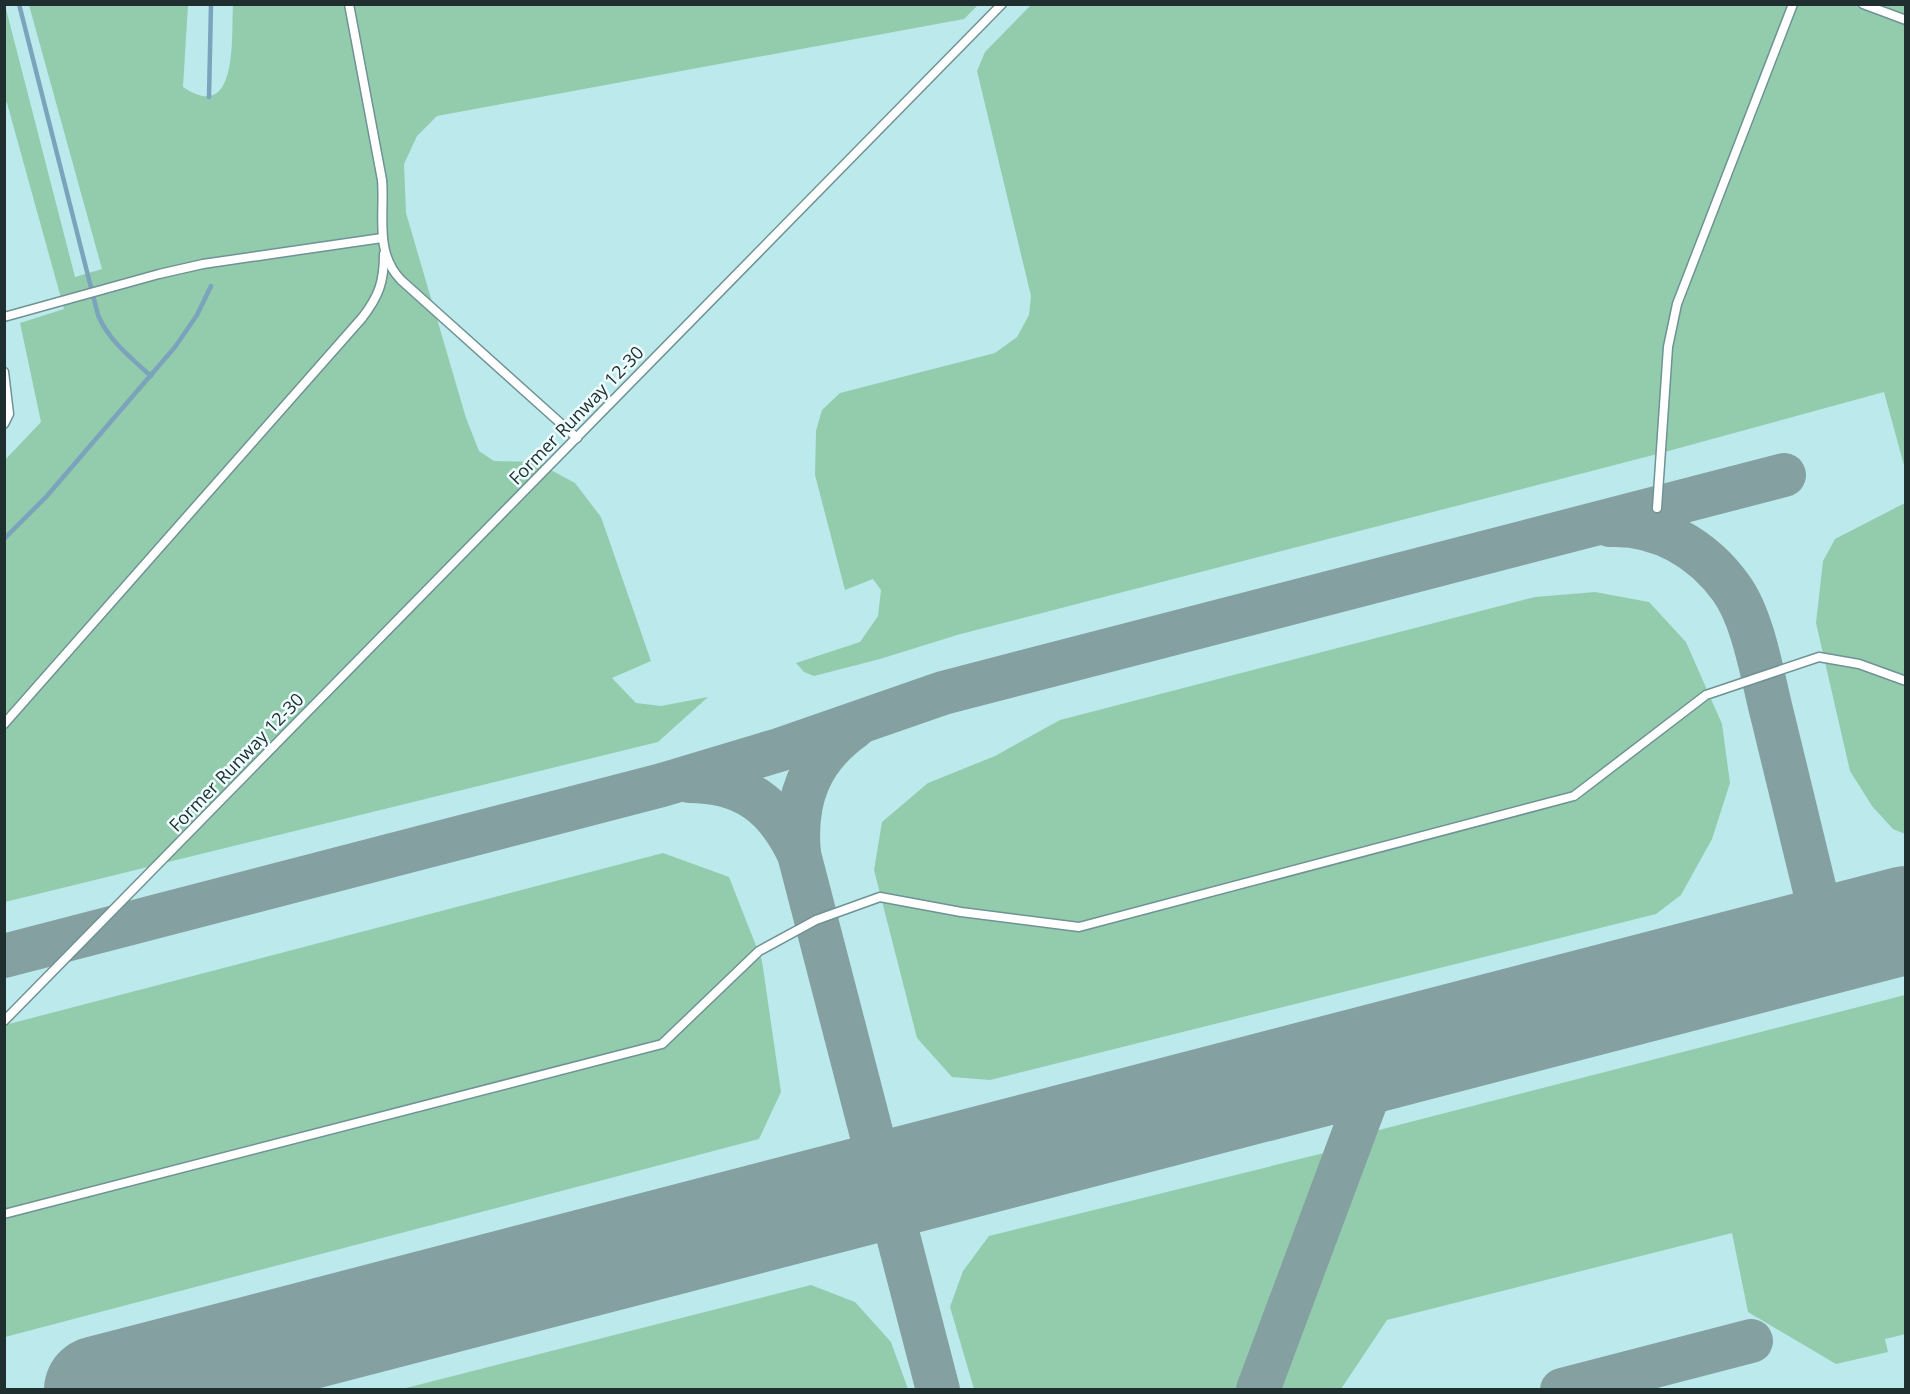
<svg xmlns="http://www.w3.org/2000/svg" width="1910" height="1394" font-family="'Open Sans',sans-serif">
	<rect width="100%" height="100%" fill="#d0f5f7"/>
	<polygon fill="#bceaec" points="5,5 1905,5 1905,1389 5,1390"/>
	<g fill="#92ccad">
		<path d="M5,5L75,277L102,269L29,5H188L183,87C239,125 231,36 233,5H978L964,19L437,116L417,136L404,164L406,213L466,418L479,451L494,461L536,462L575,483L601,517L651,661L612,678L636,703L661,706L708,697L658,742L5,902L4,461L41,422L20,323L64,309L7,103L5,101Z"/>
		<polygon points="1031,5 1905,5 1905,469 1884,392 1661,453 957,635 880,659 814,676 804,672 796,663 860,642 878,616 881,590 873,579 845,590 815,475 816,431 822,410 840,393 995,353 1017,337 1029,315 1031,296 977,71 985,52"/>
		<polygon points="1905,503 1905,834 1893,829 1872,806 1850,771 1816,623 1823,561 1835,539"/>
		<polygon points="1595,592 1649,602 1686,642 1722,724 1730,783 1712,839 1681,895 1656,914 990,1080 952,1077 917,1038 874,870 882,822 928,783 995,756 1060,720 1535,597"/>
		<polygon points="663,853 729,877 762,961 781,1092 759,1139 5,1337 5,1025"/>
		<polygon points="1905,995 1906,1334 1885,1339 1888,1352 1836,1364 1748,1312 1732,1233 1387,1320 1341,1389 1277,1389 1375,1131"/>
		<polygon points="1328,1152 1240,1389 974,1389 950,1307 963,1271 989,1236"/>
		<polygon points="811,1285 855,1302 891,1342 908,1389 402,1389"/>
	</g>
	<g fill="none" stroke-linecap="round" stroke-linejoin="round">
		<g stroke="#7ba3bb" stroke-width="4.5">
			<path d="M19,4L98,315C109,341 130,357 151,376"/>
			<polyline points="209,97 211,4"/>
			<polyline points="4,539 46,497 175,347 197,315 211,286"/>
		</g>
		<g stroke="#84a0a1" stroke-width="44">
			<path d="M1610,525C1659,523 1703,549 1731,588C1754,619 1763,680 1773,718C1791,792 1809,866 1827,940"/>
			<path d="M854,727C809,759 794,800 799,854L938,1390"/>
			<path d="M689,781C744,781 776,805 799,854"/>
			<polyline points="4,956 662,785 779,750 943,693 1784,475"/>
			<polyline points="1258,1390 1383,1055"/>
			<polyline points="1562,1390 1751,1341"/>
		</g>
		<polyline stroke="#84a0a1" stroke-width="108" points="98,1390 1906,920"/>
		<g stroke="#6f9294" stroke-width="11">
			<g id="lane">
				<path d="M349,4L382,180C385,215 374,252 401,280L577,438"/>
				<polyline points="1863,4 1906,20"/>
				<polyline points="4,317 159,274 203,264 382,238"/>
				<polyline points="4,372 9,414 4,424"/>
				<polyline points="1657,508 1668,347 1677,304 1793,4"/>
				<path d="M4,724L362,318C379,296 384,282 384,254"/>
				<polyline points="4,1021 1002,4"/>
				<polyline points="4,1214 662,1044 759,951 816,920 880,897 961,912 1079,927 1574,796 1706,695 1819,657 1859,664 1906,681"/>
			</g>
		</g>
		<use href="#lane" stroke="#fff" stroke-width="8"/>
	</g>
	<g text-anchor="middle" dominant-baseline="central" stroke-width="5" stroke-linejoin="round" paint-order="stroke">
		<g font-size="18" fill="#1f2e2f" stroke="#effdfe">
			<text transform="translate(576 415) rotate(-46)">Former Runway 12-30</text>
			<text transform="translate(236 762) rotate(-46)">Former Runway 12-30</text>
		</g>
	</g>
	<rect width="1910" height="1394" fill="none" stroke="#1f2e2f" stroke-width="12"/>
</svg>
